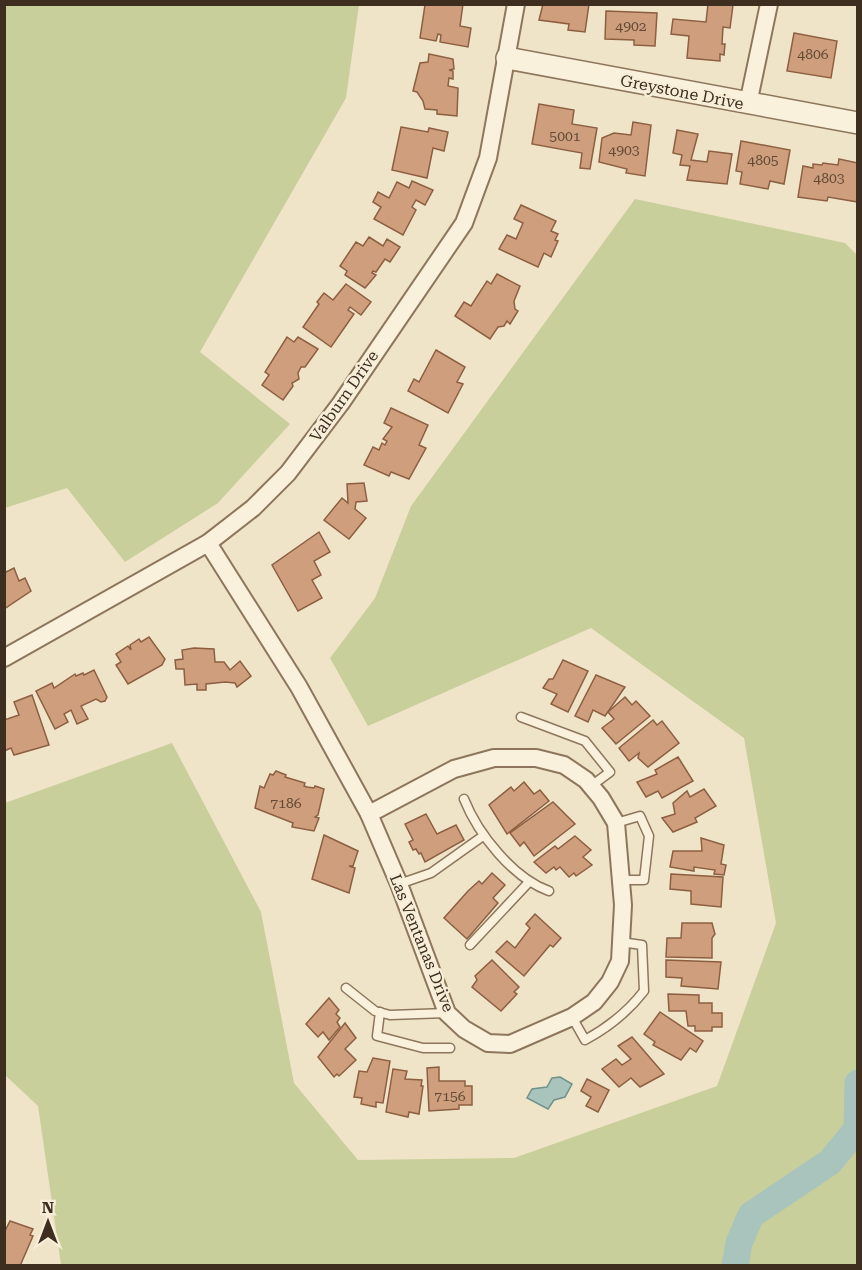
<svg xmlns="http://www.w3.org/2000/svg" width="862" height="1270" font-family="'Roboto Serif',serif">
	<rect width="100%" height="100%" fill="#f0e4c8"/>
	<g fill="#c9cf9b">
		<polygon points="4,5 359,5 346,98 200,352 290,424 218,503 125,562 67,488 5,508"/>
		<polygon points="635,199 845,243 857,255 857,1265 61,1265 38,1106 5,1075 5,803 172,743 261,912 294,1083 358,1160 514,1158 717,1086 776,923 744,738 591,628 368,726 330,658 375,598 411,506"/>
	</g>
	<polygon fill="#a9c4bc" stroke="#6f938a" stroke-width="1.5" points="560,1077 572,1084 565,1097 554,1100 548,1109 527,1098 532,1089 547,1087 552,1078"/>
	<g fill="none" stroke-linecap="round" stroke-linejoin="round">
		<polyline stroke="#a9c4bc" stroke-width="27" points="735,1266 739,1243 751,1215 830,1162 857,1129 858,1083"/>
	</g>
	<g fill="#cf9f7d" stroke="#8d5f41" stroke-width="1.5">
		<polygon points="431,4 463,4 460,26 471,28 468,47 440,42 441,35 438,34 436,41 420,38 425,5"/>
		<polygon points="543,4 589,4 585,32 568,30 569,24 539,20"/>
		<polygon points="708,4 733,5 730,28 723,27 722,44 725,44 724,55 720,54 720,61 687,58 689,36 671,34 673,19 706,22"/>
		<polygon points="606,11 657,13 655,46 634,45 634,40 605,39"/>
		<polygon points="794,33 837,41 831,78 787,71"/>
		<polygon points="429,54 453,59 454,69 449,70 453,71 453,79 449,78 448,86 458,88 457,116 437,114 437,110 425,109 423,101 417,92 413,91 420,63 428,62"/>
		<polygon points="539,104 574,110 572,124 597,128 590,169 580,168 582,153 532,144"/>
		<polygon points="633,122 651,125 645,176 626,173 627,169 599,162 602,138 614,133 631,135"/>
		<polygon points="401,127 428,132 429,128 448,132 444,151 433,148 427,178 392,170"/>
		<polygon points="677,130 698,134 691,160 707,162 709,151 732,154 727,184 687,180 690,166 680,165 682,155 673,153"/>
		<polygon points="741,141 790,150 784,184 770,181 768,189 740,184 742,172 736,171"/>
		<polygon points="839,159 858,163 858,202 828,197 827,201 798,197 803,166 813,168 813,164 822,165 823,163 838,165"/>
		<polygon points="412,181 433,190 425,205 416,200 412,207 416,210 403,235 374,219 381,207 373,202 378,192 389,198 397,182 409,188"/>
		<polygon points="521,205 556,221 551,231 558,234 555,240 558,241 551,257 544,253 538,267 499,249 507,235 516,239 523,223 514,219"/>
		<polygon points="369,237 383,246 387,239 400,247 390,262 385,259 376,272 373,271 372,273 376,275 365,288 345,275 347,271 340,266 356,242 363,246"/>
		<polygon points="497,274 520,286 514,301 515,309 518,311 510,324 507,321 504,326 498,327 490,339 455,316 464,302 471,306 487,281 491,284"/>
		<polygon points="346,284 371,302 361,315 350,307 348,310 354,314 331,347 303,327 319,304 317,302 324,293 333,300"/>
		<polygon points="287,337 294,342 298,337 318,349 305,367 301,367 298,373 299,379 292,383 293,386 283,400 262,385 269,375 265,372"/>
		<polygon points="436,350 465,367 457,382 463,384 448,413 408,391 414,379 419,382"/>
		<polygon points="391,408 428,425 419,445 426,448 409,479 391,472 389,476 364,465 373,447 379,450 382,443 385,445 387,441 383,439 392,427 384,423"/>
		<polygon points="364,483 367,501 356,502 355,509 366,518 349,539 324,520 342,498 348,503 347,484"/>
		<polygon points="319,532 330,552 314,561 321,575 312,580 322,598 298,611 272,565"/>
		<polygon points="14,568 19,581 25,578 31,591 4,609 4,573"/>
		<polygon points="149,637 165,659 162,665 128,684 116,665 121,662 116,654 128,646 131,650 130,645 139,639 141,642"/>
		<polygon points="194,648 214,649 215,662 224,662 230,670 240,661 251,676 237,687 235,683 225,682 206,684 206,690 197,690 197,684 185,685 184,669 176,669 175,660 183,659 182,650"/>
		<polygon points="563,660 588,671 568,712 551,704 557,694 543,688 549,679 553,679"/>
		<polygon points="94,670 107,697 105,701 101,702 96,699 81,706 88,719 77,724 71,710 64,714 68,722 55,729 36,691 52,683 54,688 75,674 76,676 83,673 84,675"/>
		<polygon points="596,675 625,687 605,716 593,710 588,722 575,716"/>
		<polygon points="32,695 49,745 14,755 11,748 4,751 4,720 19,715 14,702"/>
		<polygon points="625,697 632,705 636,701 650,716 616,744 602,728 614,719 608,712"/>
		<polygon points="653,720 657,725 662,721 679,743 648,767 638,758 639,753 629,761 619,748"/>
		<polygon points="678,757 693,781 662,798 658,791 646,797 637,782 657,774 655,770"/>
		<polygon points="276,771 286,775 285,777 305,783 304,786 307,787 314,788 315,786 324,789 318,815 315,817 319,818 314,831 292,827 293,823 255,808 260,786 264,788 270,774 273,775"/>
		<polygon points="524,782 534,794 540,790 549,801 507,834 489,805 511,787 514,791"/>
		<polygon points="704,789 716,806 695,818 697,822 673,832 662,818 675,814 673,803 687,791 690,797"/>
		<polygon points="553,802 575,824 534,856 524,842 520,846 510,833"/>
		<polygon points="426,814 437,834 456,825 464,840 425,862 421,853 419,854 416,849 413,850 409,842 413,840 405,824"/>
		<polygon points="324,835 358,851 353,866 349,866 355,868 349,893 312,879"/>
		<polygon points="575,836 591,850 583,857 592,865 576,876 574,873 569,877 560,867 556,870 554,867 546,873 534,862 555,846 558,849"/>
		<polygon points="701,838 724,845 721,864 726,865 724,875 714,874 715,870 694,867 694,871 670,867 673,851 702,851"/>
		<polygon points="492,873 505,885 493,898 498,903 467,939 444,918 468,891 479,881 482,884"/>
		<polygon points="671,874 723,877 721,907 691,904 691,891 670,889"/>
		<polygon points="535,914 561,938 553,947 550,945 524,976 496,952 507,941 515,948 530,928 526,924"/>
		<polygon points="682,923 712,923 715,934 712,938 712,958 666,957 667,938 681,938"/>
		<polygon points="492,960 519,987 514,992 517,994 501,1011 472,987 477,980 475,976"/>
		<polygon points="666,960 721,962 718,989 681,986 682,978 666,977"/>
		<polygon points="668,994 699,995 699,1003 712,1003 712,1013 722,1013 722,1027 712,1027 712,1031 695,1031 695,1026 688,1026 686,1011 669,1011"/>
		<polygon points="329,998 339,1010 336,1014 340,1018 337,1022 340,1027 329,1040 323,1032 318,1037 306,1024"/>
		<polygon points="660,1012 703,1041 696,1052 690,1048 681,1060 653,1045 655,1042 644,1034"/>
		<polygon points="345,1023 356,1038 345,1049 356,1060 339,1076 337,1074 334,1077 318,1057"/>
		<polygon points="632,1037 664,1074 640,1087 631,1078 619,1087 602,1069 616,1059 622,1065 631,1059 618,1046"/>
		<polygon points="373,1058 390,1061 383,1103 376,1102 376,1107 361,1104 362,1098 354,1097 359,1071 367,1072"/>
		<polygon points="439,1067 439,1081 465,1081 465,1086 472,1086 472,1105 459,1105 459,1109 429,1111 427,1068"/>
		<polygon points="393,1069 407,1071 405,1079 422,1080 421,1086 423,1086 419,1114 409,1112 408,1117 386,1112"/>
		<polygon points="587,1079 609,1090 598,1112 586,1106 591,1097 581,1091"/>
		<polygon points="10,1221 33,1229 30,1235 33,1236 20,1266 4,1266 4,1233"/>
	</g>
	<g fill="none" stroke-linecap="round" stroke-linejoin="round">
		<g stroke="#8d765c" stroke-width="11">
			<g id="service">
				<polyline points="521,717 585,741 610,772 591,786"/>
				<path d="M464,799C478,834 513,878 549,891"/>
				<polyline points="616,823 640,816 649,836 644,880 621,880"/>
				<polyline points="399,884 431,873 483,836"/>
				<polyline points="470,945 529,882"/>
				<polyline points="346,988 375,1011 390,1015 447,1013"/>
				<polyline points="380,1012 377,1036 423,1048 450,1048"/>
				<path d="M572,1017L585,1040C609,1027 627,1013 644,991L642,945L621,942"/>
			</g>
		</g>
		<g stroke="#8d765c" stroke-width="20">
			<g id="minor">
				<polyline points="748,104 769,4"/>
				<polyline points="208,543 299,687 369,814"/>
				<polyline points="4,658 208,543 253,508 288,473 341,403 464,223 488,158 516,4"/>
				<polygon points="494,758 536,758 564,765 586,780 601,798 616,823 623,905 620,961 610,982 594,1002 572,1017 510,1044 488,1043 464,1029 447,1013 399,884 369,814 454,769"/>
			</g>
		</g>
		<g stroke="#8d765c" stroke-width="24">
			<polyline id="tertiary" points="507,58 858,123"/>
		</g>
		<use href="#service" stroke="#faf1dc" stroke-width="8"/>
		<use href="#minor" stroke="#faf1dc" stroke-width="16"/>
		<use href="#tertiary" stroke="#faf1dc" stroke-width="21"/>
	</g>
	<g text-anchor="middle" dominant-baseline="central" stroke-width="5" stroke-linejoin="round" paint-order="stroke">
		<g font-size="14" fill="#624a37">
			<text x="631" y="26">4902</text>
			<text x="813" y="54">4806</text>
			<text x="565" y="136">5001</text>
			<text x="624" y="150">4903</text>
			<text x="763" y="160">4805</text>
			<text x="829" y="178">4803</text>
			<text x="286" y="803">7186</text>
			<text x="450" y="1096">7156</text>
		</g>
		<g font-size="16" fill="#3d2e20" stroke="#f7eed8">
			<text transform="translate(682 92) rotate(11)">Greystone Drive</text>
			<text transform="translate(344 396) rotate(-55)">Valburn Drive</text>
			<text transform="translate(422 943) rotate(68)">Las Ventanas Drive</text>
		</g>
	</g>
	<rect width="862" height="1270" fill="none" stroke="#3d2e20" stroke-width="12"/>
	<g transform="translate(48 1222)" stroke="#f7eed8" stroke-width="4.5" paint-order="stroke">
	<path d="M0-4.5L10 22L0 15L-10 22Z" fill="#3d2e20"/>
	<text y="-9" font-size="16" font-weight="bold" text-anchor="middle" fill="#3d2e20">N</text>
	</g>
</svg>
